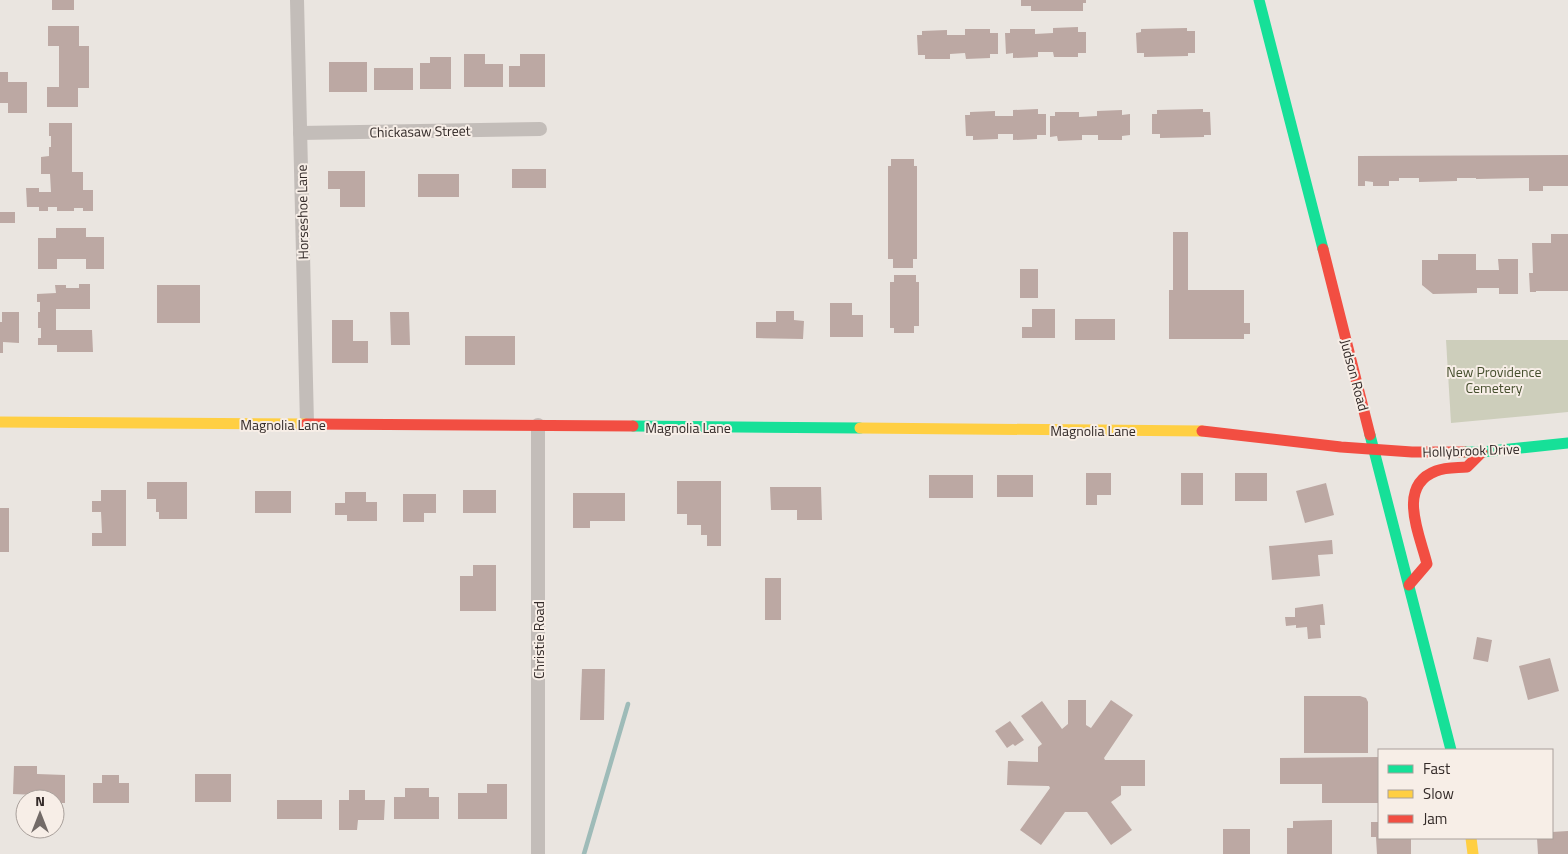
<svg xmlns="http://www.w3.org/2000/svg" width="1568" height="854" font-family="'Titillium Web',sans-serif">
	<rect width="100%" height="100%" fill="#eae5e0"/>
	<polygon fill="#cdcebb" points="1446,340 1568,340 1568,412 1451,423"/>
	<g fill="none" stroke-linecap="round" stroke-linejoin="round">
		<polyline stroke="#9ebbb8" stroke-width="4.5" points="584,854 628,704"/>
	</g>
	<g fill="#bca8a3">
		<rect x="52" y="0" width="22" height="10"/>
		<polygon points="1021,0 1086,0 1086,3 1083,3 1083,11 1031,11 1031,6 1021,6"/>
		<polygon points="48,26 79,26 79,46 89,46 89,88 78,88 78,107 47,107 47,87 59,87 59,46 48,46"/>
		<polygon points="1078,27 1078,32 1086,32 1086,53 1078,53 1078,57 1054,57 1053,52 1038,52 1038,57 1013,58 1013,53 1006,54 1005,33 1010,33 1010,29 1035,29 1035,34 1053,33 1053,28"/>
		<polygon points="1187,28 1187,31 1195,31 1195,53 1188,53 1188,56 1144,57 1144,53 1137,53 1136,33 1141,32 1141,29"/>
		<polygon points="965,29 990,29 990,33 998,33 998,54 990,54 990,58 966,59 965,53 950,54 950,59 925,59 925,55 918,55 917,35 922,35 922,31 947,30 947,35 965,35"/>
		<polygon points="464,54 485,54 485,64 503,64 503,87 464,87"/>
		<polygon points="520,54 545,54 545,87 509,87 509,66 520,66"/>
		<polygon points="430,57 451,57 451,89 420,89 420,63 430,63"/>
		<rect x="329" y="62" width="38" height="30"/>
		<rect x="374" y="68" width="39" height="22"/>
		<polygon points="0,72 8,72 8,82 27,82 27,113 8,113 8,103 0,103"/>
		<polygon points="1038,109 1038,114 1046,114 1046,135 1037,135 1037,139 1013,140 1013,134 998,134 998,139 973,140 973,136 966,136 965,115 970,115 970,112 995,111 995,116 1013,116 1013,110"/>
		<polygon points="1203,109 1203,112 1210,112 1211,135 1204,135 1204,137 1160,138 1160,134 1152,134 1152,114 1157,114 1157,110"/>
		<polygon points="1122,110 1122,115 1130,114 1130,135 1122,136 1122,140 1098,140 1098,135 1082,135 1082,140 1058,141 1057,136 1050,137 1050,116 1055,116 1055,112 1079,112 1079,117 1097,116 1097,111"/>
		<polygon points="49,123 72,123 72,172 83,172 83,190 93,190 93,211 83,211 83,208 74,208 74,211 57,211 57,207 48,207 48,211 39,211 39,207 27,207 26,188 39,188 39,192 51,192 50,174 41,174 41,157 49,156 49,147 51,147 51,136 49,136"/>
		<polygon points="1568,155 1568,186 1543,186 1543,191 1529,191 1529,178 1476,179 1476,178 1457,178 1457,181 1419,182 1419,178 1399,178 1399,181 1389,181 1389,186 1373,186 1373,182 1365,181 1365,186 1358,186 1358,156"/>
		<polygon points="891,159 914,159 914,166 917,166 917,259 913,259 913,268 893,268 893,259 888,259 888,166 891,166"/>
		<rect x="512" y="169" width="34" height="19"/>
		<polygon points="328,171 365,171 365,207 340,207 340,189 328,189"/>
		<rect x="418" y="174" width="41" height="23"/>
		<rect x="0" y="212" width="15" height="11"/>
		<polygon points="56,228 86,228 86,237 104,237 104,269 86,269 86,259 57,259 57,269 38,269 38,238 56,238"/>
		<polygon points="1173,232 1188,232 1188,290 1244,290 1244,323 1250,323 1250,334 1244,334 1244,339 1169,339 1169,290 1173,290"/>
		<polygon points="1551,234 1568,234 1568,291 1536,291 1536,292 1530,292 1529,273 1533,273 1532,243 1551,243"/>
		<polygon points="1438,254 1476,254 1476,270 1499,270 1498,259 1518,259 1518,294 1499,294 1499,288 1477,288 1477,293 1433,294 1422,285 1422,260 1438,260"/>
		<rect x="1020" y="269" width="18" height="29"/>
		<polygon points="894,275 916,275 916,282 919,282 919,326 914,326 914,333 894,333 894,328 890,328 890,282 894,282"/>
		<polygon points="79,284 90,284 90,309 56,309 56,330 92,330 93,352 57,352 57,345 38,345 38,338 41,338 41,328 38,328 38,312 40,312 40,302 37,302 37,294 56,293 55,285 66,285 66,288 79,288"/>
		<rect x="157" y="285" width="43" height="38"/>
		<polygon points="830,303 852,303 852,315 863,315 863,337 830,337"/>
		<polygon points="1032,309 1055,309 1055,338 1022,338 1022,327 1032,327"/>
		<polygon points="776,311 794,311 794,320 804,321 803,339 756,338 756,322 776,322"/>
		<polygon points="2,312 19,312 19,343 3,342 3,353 0,353 0,322 2,322"/>
		<polygon points="390,312 409,312 410,345 391,345"/>
		<rect x="1075" y="319" width="40" height="21"/>
		<polygon points="332,320 353,320 353,341 368,341 368,363 332,363"/>
		<rect x="465" y="336" width="50" height="29"/>
		<polygon points="1086,473 1111,473 1111,495 1097,495 1097,505 1086,505"/>
		<rect x="1181" y="473" width="22" height="32"/>
		<rect x="1235" y="473" width="32" height="28"/>
		<rect x="929" y="475" width="44" height="23"/>
		<rect x="997" y="475" width="36" height="22"/>
		<polygon points="677,481 721,481 721,546 707,546 707,535 701,535 701,525 687,525 687,514 677,514"/>
		<polygon points="147,482 187,482 187,519 159,519 159,512 156,512 156,499 147,499"/>
		<polygon points="1326,483 1334,515 1305,523 1296,491"/>
		<polygon points="770,487 821,487 822,520 797,520 797,510 771,510"/>
		<polygon points="101,490 126,490 126,546 92,546 92,533 102,533 101,512 92,512 92,501 101,501"/>
		<rect x="463" y="490" width="33" height="23"/>
		<rect x="255" y="491" width="36" height="22"/>
		<polygon points="345,492 366,492 366,502 377,502 377,521 347,521 347,515 335,515 335,503 345,503"/>
		<polygon points="573,493 625,493 625,521 590,521 590,528 573,528"/>
		<polygon points="403,494 436,494 436,513 424,513 424,522 403,522"/>
		<rect x="0" y="508" width="9" height="44"/>
		<polygon points="1332,540 1333,554 1318,555 1320,576 1272,580 1269,546"/>
		<polygon points="473,565 496,565 496,611 460,611 460,576 473,576"/>
		<rect x="765" y="578" width="16" height="42"/>
		<polygon points="1323,604 1325,625 1320,625 1321,638 1308,639 1307,627 1296,628 1296,625 1286,626 1285,617 1295,617 1295,608"/>
		<polygon points="1477,637 1492,640 1488,662 1473,659"/>
		<polygon points="1550,658 1559,691 1528,700 1519,666"/>
		<polygon points="582,669 605,669 604,720 580,720"/>
		<polygon points="1304,696 1360,696 1366,698 1368,702 1368,753 1304,753"/>
		<polygon points="1068,700 1086,700 1086,725 1091,728 1111,700 1133,715 1104,758 1105,760 1145,760 1145,786 1121,786 1121,795 1111,802 1132,830 1111,845 1087,812 1065,812 1041,845 1020,830 1050,788 1049,786 1007,785 1008,761 1038,762 1038,747 1042,744 1021,716 1042,701 1062,729 1068,724"/>
		<polygon points="1010,721 1024,740 1015,746 1013,744 1007,748 995,731"/>
		<polygon points="1379,757 1379,803 1322,803 1322,784 1280,784 1280,758"/>
		<polygon points="14,766 37,766 37,774 65,775 65,803 55,803 55,799 36,799 37,795 13,794"/>
		<rect x="195" y="774" width="36" height="28"/>
		<polygon points="102,775 119,775 119,783 129,783 129,803 93,803 93,783 102,783"/>
		<polygon points="487,784 507,784 507,819 458,819 458,793 487,793"/>
		<polygon points="405,788 429,788 429,797 439,797 439,819 394,819 394,797 405,797"/>
		<polygon points="349,790 365,790 365,800 385,800 384,820 358,820 357,830 339,830 339,800 349,800"/>
		<rect x="277" y="800" width="45" height="19"/>
		<polygon points="1332,820 1332,854 1287,854 1287,828 1293,828 1293,821"/>
		<polygon points="1371,822 1379,822 1379,838 1411,838 1411,854 1377,854 1376,837 1371,837"/>
		<rect x="1223" y="829" width="27" height="25"/>
		<polygon points="1568,831 1568,854 1538,854 1537,838 1552,838 1552,832"/>
	</g>
	<g fill="none" stroke-linecap="round" stroke-linejoin="round">
		<g stroke="#c3bdb9" stroke-width="14">
			<polyline points="297,0 307,424"/>
			<polyline points="300,133 540,129"/>
			<polyline points="538,425 538,854"/>
		</g>
		<g stroke="#16e098" stroke-width="11">
			<polyline points="1259,0 1323,249"/>
			<polyline points="633,426 860,428"/>
			<polyline points="1370,435 1451,750"/>
			<polyline points="1465,452 1482,452 1568,443"/>
		</g>
		<g stroke="#ffcf43" stroke-width="11">
			<polyline points="0,422 306,424"/>
			<polyline points="860,428 1202,431"/>
			<polyline points="1471,838 1473,854"/>
		</g>
		<g stroke="#f24e42" stroke-width="11">
			<polyline points="1323,249 1370,435"/>
			<polyline points="306,424 633,426"/>
			<polyline points="1202,431 1341,447 1412,452 1465,452"/>
			<path d="M1409,585L1427,564C1420,535 1396,486 1436,471C1446,467 1457,468 1467,467L1482,452"/>
		</g>
	</g>
	<g text-anchor="middle" dominant-baseline="central" stroke-width="4" stroke-linejoin="round" paint-order="stroke">
		<g font-size="14" fill="#332a28" stroke="#f7eee7">
			<text transform="translate(420 131) rotate(-1)">Chickasaw Street</text>
			<text transform="translate(302 212) rotate(-91)">Horseshoe Lane</text>
			<text transform="translate(1355 375) rotate(75)">Judson Road</text>
			<text x="283" y="424">Magnolia Lane</text>
			<text x="688" y="427">Magnolia Lane</text>
			<text x="1093" y="430">Magnolia Lane</text>
			<text transform="translate(1471 450) rotate(-2)">Hollybrook Drive</text>
			<text transform="translate(538 640) rotate(-90)">Christie Road</text>
		</g>
		<g font-size="14" fill="#464f2e" stroke="#f7eee7">
			<text x="1494" y="371">New Providence<tspan x="1494" dy="16">Cemetery</tspan></text>
		</g>
	</g>
	<rect x="1378" y="749" width="175" height="90" fill="#f7eee7" stroke="#a9a09b"/>
	<rect x="1388" y="765" width="25" height="8" fill="#16e098" stroke="#a9a09b"/>
	<text x="1423" y="774" font-size="15" fill="#332a28">Fast</text>
	<rect x="1388" y="790" width="25" height="8" fill="#ffcf43" stroke="#a9a09b"/>
	<text x="1423" y="799" font-size="15" fill="#332a28">Slow</text>
	<rect x="1388" y="815" width="25" height="8" fill="#f24e42" stroke="#a9a09b"/>
	<text x="1423" y="824" font-size="15" fill="#332a28">Jam</text>
	<g transform="translate(40 814)"><circle r="24" fill="#f7eee7" stroke="#a9a09b"/>
	<path d="M0-4L9 19L0 12L-9 19Z" fill="#736b68"/>
	<text y="-8" font-size="14" font-weight="bold" text-anchor="middle" fill="#332a28">N</text>
	</g>
</svg>
